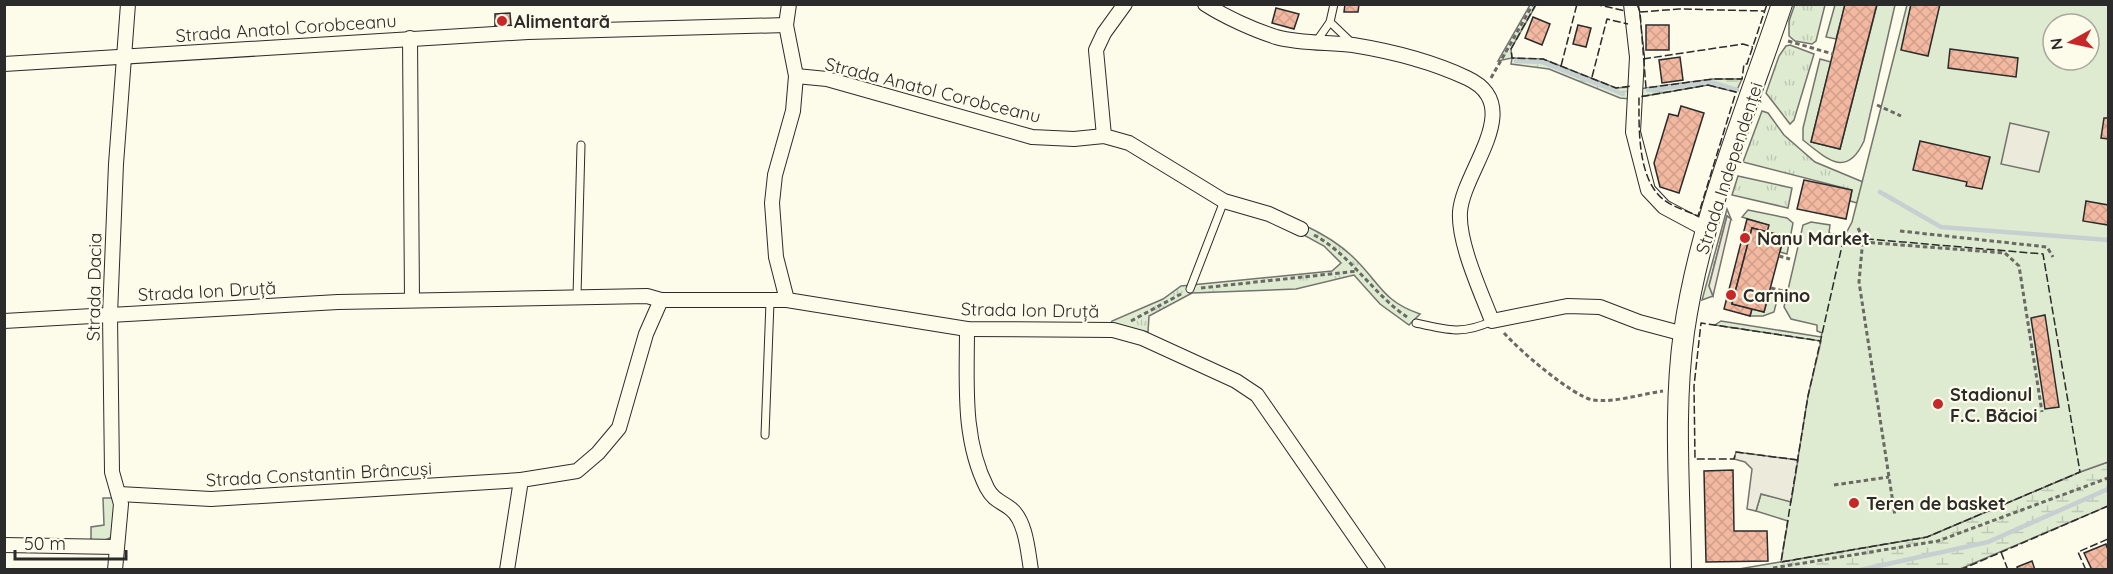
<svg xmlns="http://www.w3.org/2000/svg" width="2113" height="574" font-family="Quicksand,sans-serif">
	<defs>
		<pattern id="grass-tufts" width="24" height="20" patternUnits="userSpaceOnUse" patternTransform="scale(1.5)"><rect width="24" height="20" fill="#deebd1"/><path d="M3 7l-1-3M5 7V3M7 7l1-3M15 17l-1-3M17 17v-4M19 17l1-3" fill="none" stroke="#bfcab4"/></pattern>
		<pattern id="wetland-marsh" width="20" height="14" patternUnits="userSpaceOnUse" patternTransform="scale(1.5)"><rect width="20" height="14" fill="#deebd1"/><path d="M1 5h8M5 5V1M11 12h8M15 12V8" fill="none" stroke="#bfcab4"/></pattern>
		<pattern id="building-cross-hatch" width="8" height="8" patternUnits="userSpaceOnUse" patternTransform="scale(1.5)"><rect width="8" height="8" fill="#f2b8a0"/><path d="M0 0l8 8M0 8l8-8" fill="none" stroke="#d09e8a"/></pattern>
	</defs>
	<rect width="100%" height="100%" fill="#fdfbea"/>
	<g fill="url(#grass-tufts)" stroke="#74746e" stroke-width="1.5">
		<polygon points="1795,4 1825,5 1816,41 1812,44 1795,41 1789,36 1789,21"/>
		<polygon points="1530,5 1536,5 1511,49 1512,58 1498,61"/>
		<polygon points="1790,45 1814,54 1794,120 1790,124 1766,93 1779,56 1786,46"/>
		<polygon points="1762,111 1768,113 1784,135 1815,162 1863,182 1857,203 1850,201 1852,190 1743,162"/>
		<polygon points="1738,176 1792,188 1788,208 1732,195"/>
		<polygon points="1727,209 1731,219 1727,216 1709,286 1713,296 1702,300"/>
		<path d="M1304,225C1323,234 1339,243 1354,258C1380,283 1382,301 1420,314L1409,325L1380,304L1354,275L1296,289L1192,293L1149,316L1148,332L1110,325L1112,321L1163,299L1181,286L1332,271L1341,263L1324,246L1300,233Z"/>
	</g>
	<g fill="url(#wetland-marsh)" stroke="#74746e" stroke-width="1.5">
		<polygon points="1512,58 1543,59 1616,88 1631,87 1630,99 1620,98 1549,69 1511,64"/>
		<polygon points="1713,79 1742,79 1736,92 1708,85 1639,97 1639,89"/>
		<polygon points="2108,462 2108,506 1960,569 1733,570 1927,537 2080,472"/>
	</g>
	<g fill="#deebd1" stroke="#74746e" stroke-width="1.5" fill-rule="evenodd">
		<polygon points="1835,5 1845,5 1836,39 1826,37"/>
		<path d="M1877,5H1895L1864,141C1847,178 1828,160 1803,140V128L1820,59L1831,62L1811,142L1840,149Z"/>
		<path d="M1907,5H2108V462L2080,472L1927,537L1781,562L1788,521L1756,511L1761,494L1791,501L1808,396L1821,341L1715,325L1721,321L1821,337L1822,333L1817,331V325L1791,319L1784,307L1803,225L1811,222L1830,225L1829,233L1844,237L1852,222ZM2053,24H2089V60H2053Z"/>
		<polygon points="1748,210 1787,218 1793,223 1787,254 1780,252 1784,236 1767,232 1768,225 1742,217"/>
		<polygon points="1770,290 1779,292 1774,312 1763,316 1750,316 1752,309 1764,312"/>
		<polygon points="103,498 115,498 112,537 103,541 91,541 91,527 104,525"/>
	</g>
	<g fill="#eceadb" stroke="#74746e" stroke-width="1.5">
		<polygon points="2010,123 2049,132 2039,172 2001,164"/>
		<polygon points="1727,216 1731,219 1713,296 1709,286"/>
		<polygon points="1736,452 1798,460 1791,502 1761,494 1756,511 1747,509 1752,469 1745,462 1734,459"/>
	</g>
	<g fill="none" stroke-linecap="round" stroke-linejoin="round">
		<g stroke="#c7d0d0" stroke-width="4.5">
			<polyline points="1516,61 1542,62 1623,94"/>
			<polyline points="1648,90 1711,82 1737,90"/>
			<polyline points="1880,192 1941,227 2108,240"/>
			<polyline points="1860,570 1988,542 2108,489"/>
		</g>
	</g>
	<g fill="url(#building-cross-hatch)" stroke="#2b2b2b" stroke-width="1.5">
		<polygon points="1345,4 1359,4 1358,12 1344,12"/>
		<polygon points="1845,4 1877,4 1840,149 1811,142"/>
		<polygon points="1911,4 1940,4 1928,56 1901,50"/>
		<polygon points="1276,8 1299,14 1294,29 1272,23"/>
		<polygon points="510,13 511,25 495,26 495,14"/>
		<polygon points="1533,17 1550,24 1542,45 1525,38"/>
		<polygon points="1578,25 1591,28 1586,47 1573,44"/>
		<rect x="1646" y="25" width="23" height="25"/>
		<polygon points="1950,49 2018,58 2016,77 1948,68"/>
		<polygon points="1680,57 1683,80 1662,83 1659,60"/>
		<polygon points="1681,106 1704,113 1679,193 1660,187 1654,163 1669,114 1678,116"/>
		<polygon points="2104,118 2108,118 2108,139 2101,138"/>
		<polygon points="1920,141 1990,157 1982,189 1966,186 1967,182 1913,170"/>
		<polygon points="1804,180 1852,190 1846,219 1797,209"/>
		<polygon points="2086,201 2108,205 2108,225 2083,221"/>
		<polygon points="1747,219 1769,225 1767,232 1752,228 1732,304 1752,309 1750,316 1724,309"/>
		<polygon points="1752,228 1784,236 1764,312 1732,304"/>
		<polygon points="2045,315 2059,407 2045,409 2031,318"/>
		<polygon points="1733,470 1734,531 1767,531 1768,561 1706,562 1704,471"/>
		<polygon points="2106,544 2108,550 2108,569 2092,570 2084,553"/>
		<polygon points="2032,561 2035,570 2018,570 2017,567"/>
	</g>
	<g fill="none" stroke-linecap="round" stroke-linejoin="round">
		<g stroke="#2b2b2b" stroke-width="9">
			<g id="service">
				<polyline points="1330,22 1353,44"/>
				<polyline points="1316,42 1330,22 1334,4"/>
				<polyline points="1190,289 1224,201"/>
				<polyline points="577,296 581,145"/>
				<path d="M1416,323C1446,330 1463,335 1492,321"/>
				<polyline points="765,435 770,302"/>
			</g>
		</g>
		<g stroke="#2b2b2b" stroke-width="16">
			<g id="minor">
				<path d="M1205,4C1225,17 1254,30 1276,37C1301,44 1328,42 1353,45C1390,51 1433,62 1467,78C1527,106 1463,170 1460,212C1458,243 1481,292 1492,321L1567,306L1600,307L1639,322L1684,334"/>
				<polyline points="1631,4 1637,57 1633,132 1648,190 1664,207 1707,230"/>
				<polyline points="410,38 412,300"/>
				<polyline points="4,64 528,32 786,25"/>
				<polyline points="796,76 827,79 1032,137 1074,139 1104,136 1129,143 1224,201 1269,214 1301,229"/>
				<polyline points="1104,136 1096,50 1104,33 1125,4"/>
				<polyline points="787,300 776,257 772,203 775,175 793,111 796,76 786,25 789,4"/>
				<polyline points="4,321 338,302 647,296 661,300 787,300 967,329 1113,330 1142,338 1236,381 1257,395 1378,570"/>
				<path d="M967,329C967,383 962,439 987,488C994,501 1001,501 1011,509C1026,521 1028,552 1031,570"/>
				<polyline points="119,494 211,499 521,480"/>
				<polyline points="4,545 116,547"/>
				<polyline points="115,570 121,504 112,472 110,315 116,164 128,4"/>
				<polyline points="507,570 521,480 577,471 598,453 619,428 646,334 661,300"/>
			</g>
		</g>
		<g stroke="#2b2b2b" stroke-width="22">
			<path id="secondary" d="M1681,570C1680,491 1673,410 1684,332C1700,220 1746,111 1782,4"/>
		</g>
		<g stroke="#6a6964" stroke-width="3" stroke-dasharray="4.5 3" stroke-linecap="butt">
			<polyline points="1788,41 1833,54"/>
			<polyline points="1491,78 1533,4"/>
			<polyline points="1877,105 1901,116"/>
			<polyline points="1858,228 1863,238 1859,282 1895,516"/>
			<polyline points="1900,231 2047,247 2053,257"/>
			<path d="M1314,235C1351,255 1373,294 1407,317"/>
			<polyline points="1863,242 2005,253 2019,266 2042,412"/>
			<polyline points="1779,256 1790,259"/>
			<polyline points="1201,288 1358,271"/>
			<polyline points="1771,288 1783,291"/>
			<polyline points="1131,321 1181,294"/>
			<path d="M1504,333C1519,350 1572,396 1593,400C1615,403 1641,394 1663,391"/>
			<polyline points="1834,485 1889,477"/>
			<polyline points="1773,568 1938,541 2108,478"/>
		</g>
		<use href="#service" stroke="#fdfbea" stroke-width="7"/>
		<use href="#minor" stroke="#fdfbea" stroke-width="14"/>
		<use href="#secondary" stroke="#fdfbea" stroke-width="20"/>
		<g stroke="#2b2b2b" stroke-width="1.5" stroke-dasharray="8 3" stroke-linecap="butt">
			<polyline points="1536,4 1511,49 1512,58 1543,59 1616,88 1631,86"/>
			<polyline points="1594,4 1626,11"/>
			<polyline points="1637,4 1640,12 1646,88 1713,79 1742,79 1744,64 1747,64 1767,4"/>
			<polyline points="1640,12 1679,9 1764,11"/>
			<polyline points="1643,59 1743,44 1753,47"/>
			<polyline points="1561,66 1577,4"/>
			<polyline points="1592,77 1607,19 1628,24"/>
			<path d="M1708,85L1736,92L1698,216C1687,211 1673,207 1664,200C1637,179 1639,128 1639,97Z"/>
			<polygon points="1844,237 2043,254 2080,472 1927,537 1781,562 1808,396"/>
			<polyline points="1798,460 1736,452 1734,459 1695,459 1694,386 1701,323 1821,341"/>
			<polyline points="2001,552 2008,570"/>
			<polyline points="1960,570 2108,506"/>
			<polyline points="2086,570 2078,552 2108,539"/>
		</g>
	</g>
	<g fill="#c62828" stroke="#fdfbea" stroke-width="2">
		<circle cx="502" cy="21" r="6"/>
		<circle cx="1745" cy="238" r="6"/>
		<circle cx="1731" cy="295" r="6"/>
		<circle cx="1938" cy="404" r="6"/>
		<circle cx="1854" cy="503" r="6"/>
	</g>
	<g text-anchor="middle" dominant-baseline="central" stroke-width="4.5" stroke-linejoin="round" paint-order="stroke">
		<g font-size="18" font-weight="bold" fill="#2b2b2b" stroke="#fdfbea" text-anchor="start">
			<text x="514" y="21">Alimentară</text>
			<text x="1757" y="238">Nanu Market</text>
			<text x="1743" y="295">Carnino</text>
			<text x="1950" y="394">Stadionul<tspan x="1950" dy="21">F.C. Băcioi</tspan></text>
			<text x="1866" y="503">Teren de basket</text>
		</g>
		<g font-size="18" fill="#2b2b2b" stroke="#fdfbea">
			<text transform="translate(286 28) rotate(-4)">Strada Anatol Corobceanu</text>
			<text transform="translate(933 90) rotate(14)">Strada Anatol Corobceanu</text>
			<text transform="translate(1729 168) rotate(-72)">Strada Independenței</text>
			<text transform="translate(94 287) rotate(-89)">Strada Dacia</text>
			<text transform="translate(207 291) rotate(-3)">Strada Ion Druță</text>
			<text transform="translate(1030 310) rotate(1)">Strada Ion Druță</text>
			<text transform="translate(319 474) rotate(-3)">Strada Constantin Brâncuși</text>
		</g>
	</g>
	<rect width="2113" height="574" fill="none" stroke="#2b2b2b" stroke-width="12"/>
	<g transform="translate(2071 42) rotate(262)"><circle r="28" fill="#fdfbea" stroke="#a9a89e" stroke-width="1.5"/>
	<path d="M0-4.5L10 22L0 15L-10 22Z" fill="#c62828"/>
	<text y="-9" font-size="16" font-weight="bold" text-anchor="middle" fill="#2b2b2b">N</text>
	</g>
	<path d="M15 550v9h111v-9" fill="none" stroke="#2b2b2b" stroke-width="3"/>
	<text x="24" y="550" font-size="18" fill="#2b2b2b" stroke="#fdfbea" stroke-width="4.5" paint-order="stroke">50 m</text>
</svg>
